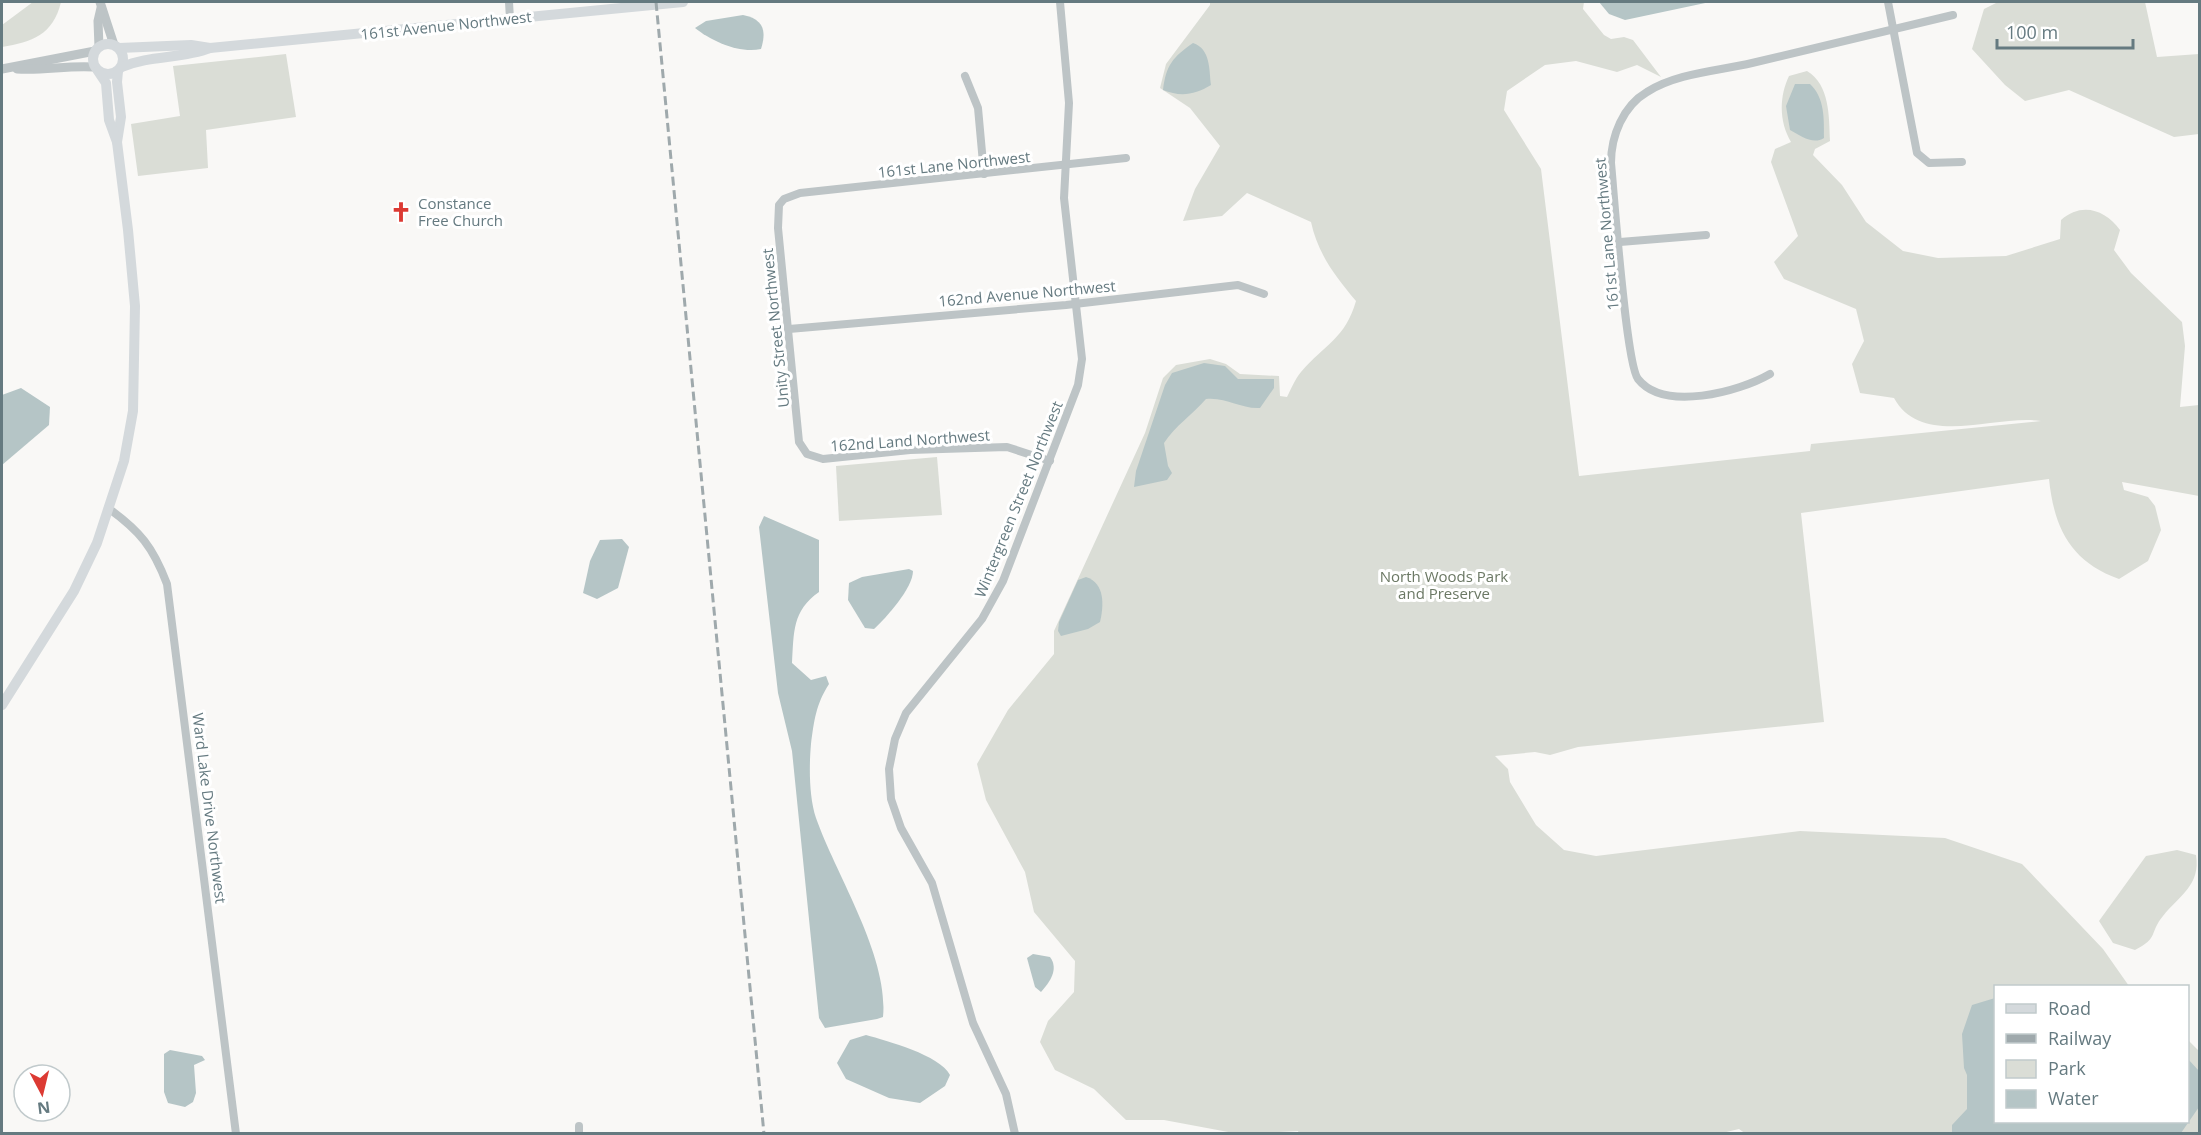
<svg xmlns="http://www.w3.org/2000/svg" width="2201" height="1135" font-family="'Open Sans',sans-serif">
	<rect width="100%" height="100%" fill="#f9f8f6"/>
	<g fill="#daddd6">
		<path d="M33,2H61C53,35 32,42 2,47V25Z"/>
		<path d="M1210,2H1584L1583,9L1604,35L1611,39L1624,37L1633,40L1661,77L1637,65L1617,72L1576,61L1545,65L1507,91L1504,110L1541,169L1579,476L1810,451L1811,444L2041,421C1996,414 1922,449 1894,398L1860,393L1852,364L1864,341L1856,309L1784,279L1774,262L1798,236L1771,162L1775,149L1791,142C1779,122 1779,97 1789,76L1807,71C1830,85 1829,116 1830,141L1815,149L1813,155L1842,185L1866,222L1903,251L1938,258L2006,256L2060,239L2061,220C2081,202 2105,209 2120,230L2114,250L2131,273L2182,322L2185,346L2180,407L2199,405V496L2122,482L2124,490L2148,497L2155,506L2161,530L2148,561L2119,579C2071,562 2054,528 2049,479L1801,513L1824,722L1578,747L1550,755L1535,752L1495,756L1508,769L1510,782L1536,825L1564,850L1596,856L1800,831L1945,838L2022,864L2103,949L2129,986H1996V1122H2188V1040L2199,1051V1133L1746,1134L1739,1129L1718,1134H1299L1298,1131L1239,1134L1164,1120H1126L1094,1089L1055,1070L1040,1042L1048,1021L1074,992L1075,961L1034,912L1025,872L986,800L977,764L1008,710L1054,654V631L1145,433L1163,378L1176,365L1210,359L1226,364L1240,374L1279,376L1280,396L1287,397C1291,389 1295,379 1301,372C1325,344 1345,339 1356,301C1335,276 1318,254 1311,222L1247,193L1222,216L1183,221L1195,189L1220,146L1190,108L1160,88L1166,64L1210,5Z"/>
		<polygon points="1998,2 2145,2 2157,57 2199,54 2199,134 2174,137 2069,90 2025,101 2005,85 1972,49 1984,9"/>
		<polygon points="286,54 296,117 206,130 208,168 138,176 131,124 180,116 173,66"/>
		<polygon points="937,457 942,515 839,521 836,466"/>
		<path d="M2177,850L2196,855C2201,885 2179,896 2163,916C2149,933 2159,938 2135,950L2113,943L2099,921L2146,856Z"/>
	</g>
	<g fill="#b5c5c6">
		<polygon points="1599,2 1710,2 1625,20 1609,14"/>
		<path d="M743,15C763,19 767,30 761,49C740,54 711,41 695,28L706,21Z"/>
		<path d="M1193,43C1211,49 1209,70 1211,85C1195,95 1180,97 1163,90C1166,65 1173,57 1193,43Z"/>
		<path d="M1795,84H1810C1825,98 1824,119 1824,138C1813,145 1801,136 1790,130L1786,106Z"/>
		<path d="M1204,363L1225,366L1238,379H1274V388L1260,408C1240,409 1227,397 1206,399C1192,415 1175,426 1164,443L1168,466L1172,473L1167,480L1134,487L1136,471L1165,385L1172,373Z"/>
		<polygon points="21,388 50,407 49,425 2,465 2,395"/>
		<path d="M764,516L819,540V592C792,611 794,632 792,663L811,680L826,676L829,684C816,704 814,721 811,744C809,766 809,797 816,818C836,875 889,956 883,1017L877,1019L825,1028L819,1018L792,751L778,693L759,527Z"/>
		<polygon points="622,539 629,547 618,588 597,599 583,593 590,561 600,540"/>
		<path d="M909,569L913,571C913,588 886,618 874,629L865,628L848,600L849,583L862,577Z"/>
		<path d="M1086,577C1105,583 1104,605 1100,622L1088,629L1061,636L1058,631L1059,622L1078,580Z"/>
		<path d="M1033,954L1050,957C1059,969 1050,982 1041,992L1035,987L1027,958Z"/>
		<polygon points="1995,998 1996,1122 2188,1122 2188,1059 2199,1071 2199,1107 2181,1133 1952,1133 1952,1125 1967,1109 1967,1075 1964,1068 1962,1034 1972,1005"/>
		<path d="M866,1035C887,1041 940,1055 950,1075L945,1086L920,1103L889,1098L846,1079L837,1063L850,1040Z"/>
		<polygon points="170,1050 202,1056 205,1060 194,1065 196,1093 193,1102 185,1107 168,1103 164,1092 164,1054"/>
	</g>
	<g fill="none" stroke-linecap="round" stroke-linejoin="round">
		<g stroke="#bdc4c6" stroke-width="8">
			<polyline points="509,2 510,19"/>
			<polyline points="1888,2 1917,153 1929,163 1962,162"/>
			<polyline points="965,76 978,108 984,174"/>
			<polyline points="1620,242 1706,235"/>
			<polyline points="789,329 1066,305 1238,285 1264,294"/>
			<path d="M1770,374C1739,392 1664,412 1638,379C1626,364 1614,194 1611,163C1611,136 1623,106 1647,92C1677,73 1718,71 1752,63C1819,47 1886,31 1953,15"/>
			<polyline points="1050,461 1007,447 910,450 823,459 807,454 799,442 778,228 779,205 784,199 800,193 1126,158"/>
			<path d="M108,508C140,531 153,547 167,584L236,1134"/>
			<polyline points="579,1126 579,1134"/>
			<polyline points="1015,1134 1006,1094 973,1023 932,883 901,828 891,799 889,769 895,739 906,713 982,619 1003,581 1078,385 1082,359 1064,198 1069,103 1060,2"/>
		</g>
		<g stroke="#bdc4c6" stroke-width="9">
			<polyline points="100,2 114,45"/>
			<polyline points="99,47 98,21 101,8"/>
			<polyline points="2,69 95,51"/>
			<path d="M17,69C43,71 68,65 94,67"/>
		</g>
		<g stroke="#d4d9dc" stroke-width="10">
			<circle cx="108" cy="59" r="15"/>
			<polyline points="119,48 191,45 210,48"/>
			<path d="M122,67C150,55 181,59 210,48L683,2"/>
			<polyline points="117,142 121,117 117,82 118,71"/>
			<polyline points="2,705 74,591 97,543 124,461 133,411 135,306 128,230 117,142 109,120 106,83 98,71"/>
		</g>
		<polyline stroke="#9fa9ac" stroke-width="3" stroke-dasharray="9 4.5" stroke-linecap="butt" points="656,2 764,1134"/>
	</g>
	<defs>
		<g id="church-bare" transform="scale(1.62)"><path d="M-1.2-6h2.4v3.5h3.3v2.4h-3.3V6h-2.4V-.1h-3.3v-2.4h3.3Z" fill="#dc3a33" stroke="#fff" stroke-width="2.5" paint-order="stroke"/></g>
	</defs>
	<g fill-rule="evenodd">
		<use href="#church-bare" x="401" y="212"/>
	</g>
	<g text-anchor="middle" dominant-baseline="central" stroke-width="6" stroke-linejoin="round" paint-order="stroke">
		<g font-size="15" fill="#657a80" stroke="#fff">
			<text transform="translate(446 25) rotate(-6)">161st Avenue Northwest</text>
			<text transform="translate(954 164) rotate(-6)">161st Lane Northwest</text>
			<text transform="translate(1606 234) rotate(-95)">161st Lane Northwest</text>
			<text transform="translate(1027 293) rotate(-5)">162nd Avenue Northwest</text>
			<text transform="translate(775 328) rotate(-96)">Unity Street Northwest</text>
			<text transform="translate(910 440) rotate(-4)">162nd Land Northwest</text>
			<text transform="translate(1018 499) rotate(-68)">Wintergreen Street Northwest</text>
			<text transform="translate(210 808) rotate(83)">Ward Lake Drive Northwest</text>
		</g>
		<g font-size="15" fill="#657a80" stroke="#fff" text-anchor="start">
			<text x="418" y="203">Constance<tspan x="418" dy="17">Free Church</tspan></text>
		</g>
		<g font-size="15" fill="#6b7864" stroke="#fff">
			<text x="1444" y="576">North Woods Park<tspan x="1444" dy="17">and Preserve</tspan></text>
		</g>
	</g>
	<rect width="2201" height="1135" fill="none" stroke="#657a80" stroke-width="6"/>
	<rect x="1994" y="985" width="195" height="138" fill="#ffffff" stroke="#c1cacc" stroke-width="1.5"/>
	<rect x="2006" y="1004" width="30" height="9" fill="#d4d9dc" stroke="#c1cacc" stroke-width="1.5"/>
	<text x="2048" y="1015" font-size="18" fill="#657a80">Road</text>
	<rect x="2006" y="1034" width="30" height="9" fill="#9fa9ac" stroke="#c1cacc" stroke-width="1.5"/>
	<text x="2048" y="1045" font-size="18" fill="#657a80">Railway</text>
	<rect x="2006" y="1060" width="30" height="18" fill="#daddd6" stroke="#c1cacc" stroke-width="1.5"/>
	<text x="2048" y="1075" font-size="18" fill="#657a80">Park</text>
	<rect x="2006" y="1090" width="30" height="18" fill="#b5c5c6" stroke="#c1cacc" stroke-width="1.5"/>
	<text x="2048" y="1105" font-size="18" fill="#657a80">Water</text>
	<g transform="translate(42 1093) rotate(173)"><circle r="28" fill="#ffffff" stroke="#c1cacc" stroke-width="1.5"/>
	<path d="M0-4.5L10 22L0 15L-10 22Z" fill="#dc3a33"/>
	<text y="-9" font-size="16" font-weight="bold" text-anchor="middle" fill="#657a80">N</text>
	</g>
	<path d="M1997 39v9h136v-9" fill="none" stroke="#657a80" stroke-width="3"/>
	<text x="2006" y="39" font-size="18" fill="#657a80" stroke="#ffffff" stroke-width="4.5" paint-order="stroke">100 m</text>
</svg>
